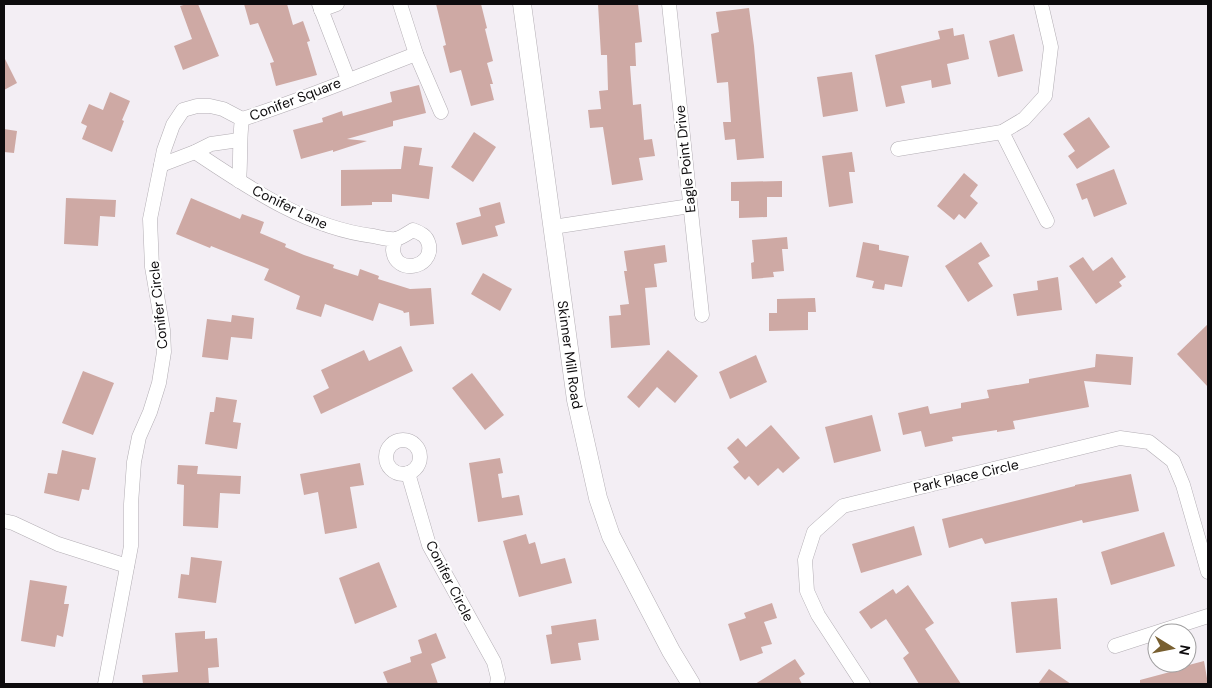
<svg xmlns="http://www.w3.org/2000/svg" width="1212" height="688" font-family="'DM Sans',sans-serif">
	<rect width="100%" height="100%" fill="#f3eef4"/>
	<g fill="#cea9a4">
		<polygon points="187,4 198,4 219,56 183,70 174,46 192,39 180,6"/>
		<polygon points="244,4 287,4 293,25 303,21 310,41 307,42 317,75 276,86 270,63 274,62 258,23 250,25"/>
		<polygon points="436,4 481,4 487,28 485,29 493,61 487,63 493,84 490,84 494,100 471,106 461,70 450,73 443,46 446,45"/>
		<polygon points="598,4 638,4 642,42 635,43 636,66 630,66 633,105 641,104 644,140 652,139 655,156 639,158 643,180 612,185 603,127 590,128 588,110 601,109 599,91 608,90 607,55 601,55"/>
		<polygon points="749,8 754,46 764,158 737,160 735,139 725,140 723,122 731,122 728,82 717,83 711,34 719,32 716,12"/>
		<polygon points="953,28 954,36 964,34 969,59 947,64 951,84 932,88 931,80 901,86 905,103 886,107 875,55 940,39 938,31"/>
		<polygon points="1014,34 1023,71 998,77 989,41"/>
		<polygon points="4,57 17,83 4,90"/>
		<polygon points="852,72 858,111 823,117 817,77"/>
		<polygon points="419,85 426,113 393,121 393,126 347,139 367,141 333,152 333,150 301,159 293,130 323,122 322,118 342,111 343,116 392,102 390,92"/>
		<polygon points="110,92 130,101 122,120 124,121 112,152 82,139 87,126 81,123 89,104 103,110"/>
		<polygon points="1089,117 1110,147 1077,169 1068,156 1075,151 1063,134"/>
		<polygon points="4,129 17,131 14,153 4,152"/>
		<polygon points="474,132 496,147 473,182 451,167"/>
		<polygon points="404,146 422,148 419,165 433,167 429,199 392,194 392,202 372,202 372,205 341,206 341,170 401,169"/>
		<polygon points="852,152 855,172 849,172 853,203 829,207 822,156"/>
		<polygon points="1114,169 1127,204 1094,217 1087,198 1082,200 1076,184"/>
		<polygon points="964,173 978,185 970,196 978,203 965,219 959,214 954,220 937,206"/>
		<polygon points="782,181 782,197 767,197 767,217 739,218 739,201 731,201 731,182"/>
		<polygon points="66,198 116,200 115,217 100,216 98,246 64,244"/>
		<polygon points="191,198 240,219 242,214 264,222 260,233 286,244 285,247 304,255 334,265 333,268 358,276 360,269 379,276 378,279 410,289 431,288 434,324 410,326 409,312 404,313 403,311 379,303 373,321 325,304 321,317 296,309 300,296 264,280 269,269 211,246 210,248 176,234"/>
		<polygon points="500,202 505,223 495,226 498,236 462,245 456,223 481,216 479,208"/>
		<polygon points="787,237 788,249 782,249 784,271 773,272 774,277 752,279 751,263 754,262 752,240"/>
		<polygon points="863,242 879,245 879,250 909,256 902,287 885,284 884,290 872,288 874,281 856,277"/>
		<polygon points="981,242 990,256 978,263 993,286 968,302 945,266"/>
		<polygon points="665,245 667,262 654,264 657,287 645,288 650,345 611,348 609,316 621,315 620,305 629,304 624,271 627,271 624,251"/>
		<polygon points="1083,257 1093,271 1112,257 1126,277 1119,282 1122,286 1096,304 1069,266"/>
		<polygon points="483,273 512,289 500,311 471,294"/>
		<polygon points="1058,277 1062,310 1017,316 1013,294 1038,290 1037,281"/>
		<polygon points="815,298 816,312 808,312 808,330 769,331 769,313 777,313 777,299"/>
		<polygon points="232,315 254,318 252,339 231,337 228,360 202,357 207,319 231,322"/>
		<polygon points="1208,324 1208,387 1177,354"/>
		<polygon points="401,346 413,371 321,414 313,396 329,388 321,370 364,350 369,361"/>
		<polygon points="668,350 698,376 675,403 657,387 639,408 627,397"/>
		<polygon points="1096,354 1133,357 1131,385 1084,381 1089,407 1013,421 1015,429 997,432 997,430 952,437 953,441 925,447 921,431 903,435 898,413 928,406 930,414 961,408 961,403 989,398 987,390 1029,383 1029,379 1095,367"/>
		<polygon points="756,355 767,382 730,399 719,372"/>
		<polygon points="83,371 114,383 93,435 62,423"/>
		<polygon points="472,373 504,415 485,430 452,388"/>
		<polygon points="216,397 237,400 233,422 241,423 237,449 205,444 210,412 214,412"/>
		<polygon points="872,415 881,451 834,463 825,427"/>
		<polygon points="771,425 800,458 783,473 778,468 758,486 749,476 745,480 733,467 739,462 727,448 738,438 746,447"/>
		<polygon points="62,450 96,458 89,490 82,489 79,501 44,493 48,473 57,474"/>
		<polygon points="500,458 503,473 498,474 502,498 519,495 523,515 478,522 469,463"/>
		<polygon points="360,463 364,485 350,487 357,528 325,534 318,492 304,495 300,474"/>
		<polygon points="178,465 198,466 197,474 241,476 240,494 220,493 218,528 183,526 184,485 177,484"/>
		<polygon points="1131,474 1139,511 1083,523 1082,520 985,544 982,538 949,548 942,519 1075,486 1075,485"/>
		<polygon points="914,526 922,555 861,573 852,544"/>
		<polygon points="1164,532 1175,566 1111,585 1101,552"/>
		<polygon points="526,534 529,544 535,542 541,564 565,558 572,583 519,597 503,541"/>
		<polygon points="191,557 222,561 216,603 178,598 181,574 189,575"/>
		<polygon points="379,562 397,607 355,624 339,578"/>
		<polygon points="30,580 67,586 64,604 69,604 63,637 57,635 55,647 21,641"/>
		<polygon points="908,585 934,623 925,629 961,684 919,684 903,658 909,653 886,619 871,629 859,612 893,589 896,594"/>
		<polygon points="1057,598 1061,649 1016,653 1011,602"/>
		<polygon points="772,603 777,618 764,622 772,644 761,647 763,653 740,661 728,624 746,618 744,613"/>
		<polygon points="596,619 599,640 578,643 581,660 551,664 546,635 552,634 551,626"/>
		<polygon points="205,631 205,639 217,638 219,667 208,668 209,684 143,684 142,675 178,672 175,633"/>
		<polygon points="436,633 446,658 431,664 438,684 388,684 383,672 411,662 410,657 422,653 418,640"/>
		<polygon points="795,659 805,674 799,678 802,684 755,684"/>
		<polygon points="1204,661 1208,684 1140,684 1140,680 1185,668 1185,666"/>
		<polygon points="1049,669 1071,684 1038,684"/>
	</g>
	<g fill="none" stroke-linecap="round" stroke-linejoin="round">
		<g stroke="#b3aeb4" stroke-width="15">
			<g id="minor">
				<polyline points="319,4 348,79"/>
				<polyline points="400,4 416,54 441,112"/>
				<polyline points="669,4 702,315"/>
				<polyline points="321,10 337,4"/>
				<path d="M242,119C301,101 358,76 416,54"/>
				<polyline points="1002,132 1047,221"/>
				<polyline points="898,149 1002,132 1024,119 1045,96 1051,47 1041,4"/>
				<path d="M195,152C249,188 307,228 373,236C379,237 389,240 396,239C401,238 408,233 413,230C416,231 420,233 423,235C426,237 428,241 429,245C433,269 395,275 393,250C393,247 395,242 395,239"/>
				<polyline points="161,165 195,152 211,144 239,140"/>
				<polyline points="553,227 690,206"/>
				<circle cx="403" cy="457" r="17"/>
				<polyline points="408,473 429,545 494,662 498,678 497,684"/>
				<polyline points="4,521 13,523 58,544 127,566"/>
				<polyline points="1115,646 1208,616"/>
				<path d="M105,684L131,546V504L134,462L139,437L150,412L159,383L164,352L163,330L152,267L150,219L164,150L173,125L183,110L197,106H210L223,109L242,119C239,140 241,160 239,181"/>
				<polyline points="863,684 818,615 807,591 805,560 814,532 843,506 1120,438 1149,442 1173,461 1183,485 1208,572"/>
			</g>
		</g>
		<g stroke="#b3aeb4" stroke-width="19">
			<g id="tertiary">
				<path id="s1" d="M522,4L576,400L598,498L611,536L671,651L691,684"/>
			</g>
		</g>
		<use href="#minor" stroke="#fff" stroke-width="14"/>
		<use href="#tertiary" stroke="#fff" stroke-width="18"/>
	</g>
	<g text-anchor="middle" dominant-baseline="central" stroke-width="4.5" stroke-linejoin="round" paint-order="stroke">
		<g font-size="14" fill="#0d0b0d" stroke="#fff">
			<text transform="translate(295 99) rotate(-21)">Conifer Square</text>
			<text transform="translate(685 159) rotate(-96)">Eagle Point Drive</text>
			<text transform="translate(290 207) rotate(26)">Conifer Lane</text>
			<text transform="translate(158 305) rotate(-96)">Conifer Circle</text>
			<text stroke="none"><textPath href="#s1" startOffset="354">Skinner Mill Road</textPath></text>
			<text transform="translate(966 476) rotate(-13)">Park Place Circle</text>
			<text transform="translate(450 581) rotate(63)">Conifer Circle</text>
		</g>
	</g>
	<rect width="1212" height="688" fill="none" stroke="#0d0b0d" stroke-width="10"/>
	<g transform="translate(1172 648) rotate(100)"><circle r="24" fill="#ffffff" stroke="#9e9d9e"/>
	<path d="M0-4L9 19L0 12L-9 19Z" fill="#785f30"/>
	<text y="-8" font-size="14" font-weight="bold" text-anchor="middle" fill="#0d0b0d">N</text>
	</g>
</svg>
